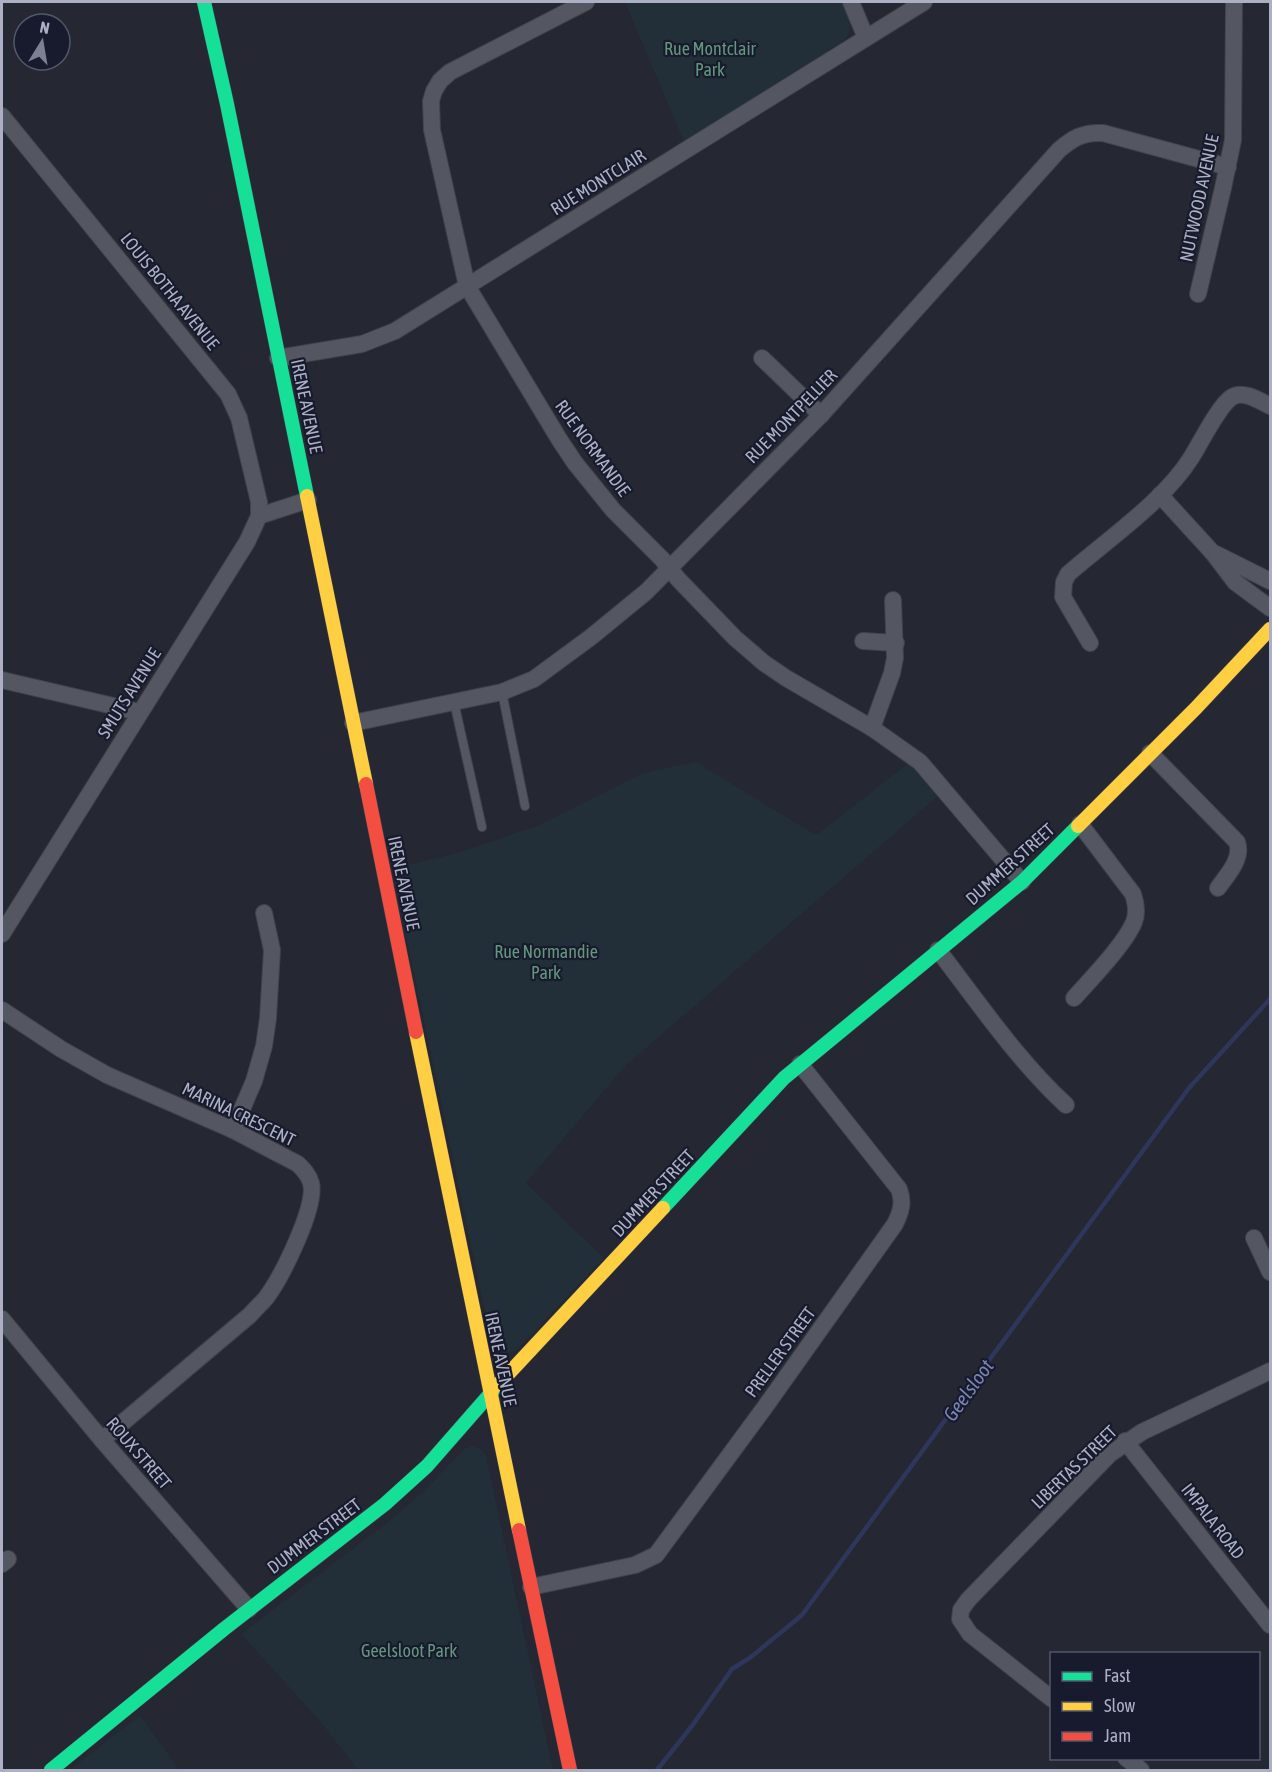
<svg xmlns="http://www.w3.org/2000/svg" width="1272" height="1772" font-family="'Asap Condensed',sans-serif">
	<rect width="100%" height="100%" fill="#252732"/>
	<g fill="#222f38">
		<path d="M625,2H842C849,17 856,31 841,43L684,142Z"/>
		<polygon points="696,762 816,835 910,762 938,796 624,1067 526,1183 604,1258 515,1352 502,1353 492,1345 392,869 457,853 539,825 643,773"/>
		<polygon points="472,1446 481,1449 486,1456 553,1770 358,1770 319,1720 241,1634 388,1522 425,1490 464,1449"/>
		<polygon points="140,1715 179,1770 70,1770"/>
	</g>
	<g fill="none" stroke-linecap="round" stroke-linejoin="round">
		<polyline stroke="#2e365b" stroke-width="4.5" points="657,1770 692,1726 732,1669 751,1657 802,1615 1189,1088 1270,999"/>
		<g stroke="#41424b" stroke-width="10">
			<g id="lane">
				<polyline points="502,692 525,806"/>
				<polyline points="454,702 482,827"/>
			</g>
		</g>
		<g stroke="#41424b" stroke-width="18">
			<g id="street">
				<polyline points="586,2 450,72 440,81 434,91 431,101 432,130 467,286 559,439 575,463 613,510 662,559 678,579 735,638 764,663 786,678 872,728 920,762 1022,882"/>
				<polyline points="851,2 866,38"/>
				<polyline points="2,116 228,394 239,418 259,502 259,516"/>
				<polyline points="1198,294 1223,188 1233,140 1234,2"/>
				<polyline points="278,358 362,344 395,331 924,2"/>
				<polyline points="762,358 821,415"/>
				<polyline points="1160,495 1213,553 1235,582 1270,608"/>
				<polyline points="1216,554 1270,581"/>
				<polyline points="863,641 896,643"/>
				<path d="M1090,643L1063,597L1064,582L1068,574C1107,540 1164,501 1191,458C1200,444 1219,405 1232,397C1244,390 1260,401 1270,406"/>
				<polyline points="2,680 139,712"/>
				<path d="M353,723L502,692L534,679L591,637L646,592L821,415L1059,150C1073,138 1083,132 1103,133L1228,167"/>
				<polyline points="872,728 892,673 895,658 893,600"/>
				<path d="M1150,753L1237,842C1243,859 1227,875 1218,888"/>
				<polyline points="2,934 247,542 259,516 308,500"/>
				<path d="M938,950C978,1002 1018,1061 1066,1105"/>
				<path d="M1074,998C1091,979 1125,944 1134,922C1138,912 1136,903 1133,894L1080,824"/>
				<path d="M2,1010L61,1049L107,1075L233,1130L298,1164C303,1169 309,1175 311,1183C317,1207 281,1278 266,1298C261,1304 255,1309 250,1315L102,1440"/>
				<polyline points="233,1130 254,1081 264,1046 268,1018 272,950 264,913"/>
				<polyline points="1254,1238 1270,1272"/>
				<polyline points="2,1319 102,1440 249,1609"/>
				<polyline points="1125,1441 1270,1625"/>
				<polyline points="2,1564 8,1559"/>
				<path d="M531,1587L635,1565L656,1555L765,1407L895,1224C901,1212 904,1202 899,1189L800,1064"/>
				<polyline points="1052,1699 970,1634 960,1619 961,1610 968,1600 1110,1454 1142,1432 1270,1371"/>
				<polyline points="1126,1758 1141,1770"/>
			</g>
		</g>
		<g stroke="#41424b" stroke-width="15">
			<g id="fast">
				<polyline points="204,2 227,104 307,496"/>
				<polyline points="663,1208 784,1078 1022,882 1078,826"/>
				<polyline points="51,1770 224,1629 385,1504 427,1466 497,1386"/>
			</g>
		</g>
		<g stroke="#41424b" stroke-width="15">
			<g id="slow">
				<polyline points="307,496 366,784"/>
				<polyline points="1078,826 1196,708 1270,629"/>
				<polyline points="416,1032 519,1530"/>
				<polyline points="497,1386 663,1208"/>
			</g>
		</g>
		<g stroke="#41424b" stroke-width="15">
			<g id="jam">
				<polyline points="366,784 416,1032"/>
				<polyline points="519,1530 570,1770"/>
			</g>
		</g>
		<use href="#lane" stroke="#545661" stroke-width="8"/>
		<use href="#street" stroke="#545661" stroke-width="16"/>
		<use href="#fast" stroke="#16e098" stroke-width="14"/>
		<use href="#slow" stroke="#ffcf43" stroke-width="14"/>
		<use href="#jam" stroke="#f24e42" stroke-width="14"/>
	</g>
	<g text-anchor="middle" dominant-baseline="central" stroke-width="4.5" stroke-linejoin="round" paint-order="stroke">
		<g font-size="18" fill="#63977c" stroke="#181b2d">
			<text x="710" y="48">Rue Montclair<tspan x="710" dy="21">Park</tspan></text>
			<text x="546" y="951">Rue Normandie<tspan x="546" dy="21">Park</tspan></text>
			<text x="409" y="1650">Geelsloot Park</text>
		</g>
		<g font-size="18" fill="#acb0c5" stroke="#181b2d">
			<text transform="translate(598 182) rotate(-32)">RUE MONTCLAIR</text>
			<text transform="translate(1199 198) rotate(-78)">NUTWOOD AVENUE</text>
			<text transform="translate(170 291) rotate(51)">LOUIS BOTHA AVENUE</text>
			<text transform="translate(307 406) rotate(78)">IRENE AVENUE</text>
			<text transform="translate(791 416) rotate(-46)">RUE MONTPELLIER</text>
			<text transform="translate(593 448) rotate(54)">RUE NORMANDIE</text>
			<text transform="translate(129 693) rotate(-58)">SMUTS AVENUE</text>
			<text transform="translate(1010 864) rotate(-42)">DUMMER STREET</text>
			<text transform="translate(404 883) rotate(78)">IRENE AVENUE</text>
			<text transform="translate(239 1114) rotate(26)">MARINA CRESCENT</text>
			<text transform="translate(653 1193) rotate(-47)">DUMMER STREET</text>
			<text transform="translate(780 1352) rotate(-54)">PRELLER STREET</text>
			<text transform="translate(501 1359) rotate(78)">IRENE AVENUE</text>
			<text transform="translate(139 1453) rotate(49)">ROUX STREET</text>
			<text transform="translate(1074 1467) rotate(-44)">LIBERTAS STREET</text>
			<text transform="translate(1213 1521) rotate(52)">IMPALA ROAD</text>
			<text transform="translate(314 1536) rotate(-37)">DUMMER STREET</text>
		</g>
		<g font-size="20" font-style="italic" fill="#7a85b4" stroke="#181b2d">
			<text transform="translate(968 1390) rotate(-54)">Geelsloot</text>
		</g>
	</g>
	<rect width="1272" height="1772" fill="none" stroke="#acb0c5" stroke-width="6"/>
	<rect x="1050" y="1652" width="210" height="108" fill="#181b2d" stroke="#53576a" stroke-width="1.5"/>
	<rect x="1062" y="1672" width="30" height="9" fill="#16e098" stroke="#53576a" stroke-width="1.5"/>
	<text x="1104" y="1682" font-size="18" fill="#acb0c5">Fast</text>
	<rect x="1062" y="1702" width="30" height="9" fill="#ffcf43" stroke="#53576a" stroke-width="1.5"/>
	<text x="1104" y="1712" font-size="18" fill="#acb0c5">Slow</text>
	<rect x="1062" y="1732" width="30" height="9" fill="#f24e42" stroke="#53576a" stroke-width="1.5"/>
	<text x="1104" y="1742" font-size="18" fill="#acb0c5">Jam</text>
	<g transform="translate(42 42) rotate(11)"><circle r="28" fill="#181b2d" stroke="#53576a" stroke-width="1.5"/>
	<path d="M0-4.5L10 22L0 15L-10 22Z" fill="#7d8092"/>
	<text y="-9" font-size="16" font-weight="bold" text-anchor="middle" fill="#acb0c5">N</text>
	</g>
</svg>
